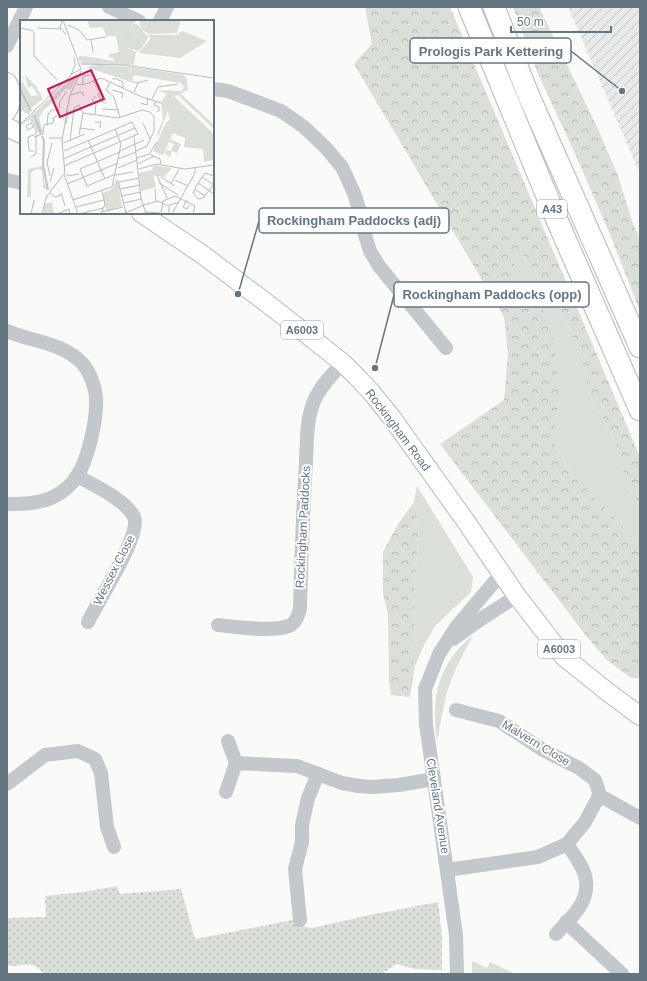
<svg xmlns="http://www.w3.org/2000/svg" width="647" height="981" font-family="Arial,sans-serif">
	<defs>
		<pattern id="industrial-furrows" width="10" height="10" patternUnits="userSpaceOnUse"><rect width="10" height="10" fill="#e8e9e9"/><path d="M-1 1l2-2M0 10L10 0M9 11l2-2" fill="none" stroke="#c0c1c2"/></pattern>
		<pattern id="forest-crowns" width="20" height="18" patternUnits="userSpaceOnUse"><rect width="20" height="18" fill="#dadfd7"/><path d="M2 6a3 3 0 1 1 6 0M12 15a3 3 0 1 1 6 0" fill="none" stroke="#b4b9b4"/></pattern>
		<pattern id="park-dots" width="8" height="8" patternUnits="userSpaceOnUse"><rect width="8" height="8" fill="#dadfd7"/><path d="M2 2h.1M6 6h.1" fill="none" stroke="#b4b9b4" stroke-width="1.8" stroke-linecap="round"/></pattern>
	</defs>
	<rect width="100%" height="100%" fill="#fafaf8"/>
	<polygon fill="url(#industrial-furrows)" points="568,7 640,7 640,174"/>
	<g fill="#dadfd7">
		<polygon points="523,255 555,299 580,351 589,394 616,442 627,486 640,505 640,544 575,478 552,441 560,394 509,272"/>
		<polygon points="417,486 473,577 471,592 435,626 424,645 415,666 410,652 415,635 413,608 419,529 414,502"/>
		<path d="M473,635L455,670L446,695L437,741C431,696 437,666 473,635Z"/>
		<polygon points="472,961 487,968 490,962 515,974 472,974"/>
	</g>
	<g fill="url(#forest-crowns)">
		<polygon points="365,7 450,7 640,457 640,505 627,486 616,442 589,394 580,351 555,299 523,255 509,272 537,293 553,340 560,394 552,441 575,478 640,544 640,678 631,678 607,660 587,637 440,444 504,400 508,353 504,317 354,64 372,44"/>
		<polygon points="513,7 539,7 598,129 618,176 632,221 640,239 640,311 609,232 578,160 538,74"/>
		<polygon points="414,502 419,529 413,608 415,635 410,652 415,666 410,697 391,695 389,681 388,614 383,594 383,552 398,524"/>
	</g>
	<path fill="url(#park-dots)" d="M117,886L120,894L181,889L195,939L293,920L300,926L312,928L365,916L438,902L442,936V970L415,969L396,964L382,974H44C31,957 21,969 7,965V918L46,917L45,896L83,892Z"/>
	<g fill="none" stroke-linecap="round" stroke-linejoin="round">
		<g stroke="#b5babe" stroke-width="20">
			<g id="major">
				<path d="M7,82C13,91 13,102 7,111"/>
				<polyline points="7,127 21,134"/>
				<polyline points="141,213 203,255 268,304 343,363 358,378 372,393 392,418 467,523 517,596 564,657 609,693 640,716"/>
			</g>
		</g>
		<g stroke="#b4b9bd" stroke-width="23">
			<g id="highway">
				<polyline points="469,7 556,218 640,410"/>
				<polyline points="494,7 528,94 640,347"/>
			</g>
		</g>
		<g stroke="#c3c8cc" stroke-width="14">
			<polyline points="109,7 139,21"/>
			<polyline points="160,21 167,7"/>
			<polyline points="7,46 26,7"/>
			<polyline points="213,89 228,91 281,111 304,127 326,148 342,167 354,193 362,218 364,232 370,251 379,266 446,348"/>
			<polyline points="7,180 21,183"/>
			<path d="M7,331C32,342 62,342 82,363C90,372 96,388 96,400C97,419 88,460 77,476C72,484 63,492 55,496C40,504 23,504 7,504"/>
			<path d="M77,476C93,485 126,500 134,517C142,535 97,602 88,622"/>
			<path d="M218,625C236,627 276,633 291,625C297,621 298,615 300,609C301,560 303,511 306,462C307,442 306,418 315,399C321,385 333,374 343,363"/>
			<polyline points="453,639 481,619 517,596"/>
			<path d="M456,710L499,721L543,750L579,768L595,780L599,792L598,798L585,822L567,844C574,855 585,868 586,881C589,903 570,919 556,934"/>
			<polyline points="228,741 236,763"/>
			<polyline points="7,784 45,755 78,751 95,759 101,773 107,827 114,847"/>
			<polyline points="226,792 236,763 297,766 342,783 359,786 372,787 399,785 434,779"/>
			<polyline points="598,798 606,799 640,818"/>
			<polyline points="447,870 538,857 567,844"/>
			<polyline points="300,920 295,869 302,842 302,825 308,798 318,774"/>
			<polyline points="566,922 622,974"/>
			<polyline points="457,974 456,935 426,724 425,689 439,654 457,626 495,581 503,576"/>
		</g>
		<use href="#major" stroke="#fff" stroke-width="18"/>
		<use href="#highway" stroke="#fff" stroke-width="21"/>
	</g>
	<g text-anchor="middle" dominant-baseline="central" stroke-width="4" stroke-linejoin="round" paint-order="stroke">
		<g fill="#fff" stroke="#939fa8" stroke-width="1">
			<rect x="537" y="200" width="30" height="18" rx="3"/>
			<rect x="281" y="321" width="42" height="18" rx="3"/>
			<rect x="538" y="640" width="42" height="18" rx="3"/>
		</g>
		<g font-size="11" font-weight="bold" fill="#657683">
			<text x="552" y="209">A43</text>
			<text x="302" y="330">A6003</text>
			<text x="559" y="649">A6003</text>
		</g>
		<g font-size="12" fill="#657683" stroke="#fff">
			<text transform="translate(398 430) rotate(53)">Rockingham Road</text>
			<text transform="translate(303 527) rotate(-87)">Rockingham Paddocks</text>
			<text transform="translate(114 570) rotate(-63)">Wessex Close</text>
			<text transform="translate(536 743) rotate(31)">Malvern Close</text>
			<text transform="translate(438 806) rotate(81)">Cleveland Avenue</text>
		</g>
	</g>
	<g transform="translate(20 20)">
		<rect width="194" height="194" fill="#fafaf8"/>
		<path d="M67,0H91L108,28L116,32L114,45L94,42V38L89,37V34L99,32L96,16H86L83,7L70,8ZM119,0H161L157,13L129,14L121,9ZM111,3L117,4L128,17L126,22L116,15ZM162,11L187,21L160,38L119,33L131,18L127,15H157ZM4,56H6L16,66L23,79L11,88L9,95L0,89V64L3,66L0,64L3,62L11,76L18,75L12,66L8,68L5,56L0,62ZM161,74L194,105V109L158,75ZM24,90L19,98L23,112L20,115L10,100L14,96L17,100V95ZM151,119L161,124L157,133L152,131L150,137L145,133L146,130L151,131L154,124L149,122Z" fill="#dadfd7"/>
		<path d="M91,0H118L111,4L116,15L126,22L119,31L108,28ZM59,36L71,37L114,45L63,44L58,39ZM78,45L111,47L110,55L112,47L164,55L167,59L168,70L153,77L138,117L137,113L143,100L141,82L147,74L138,70L162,71L164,67L161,63L114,55L112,61L119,62L117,64L66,47ZM56,54L58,56L51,69H45L36,80L17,95L23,112H20L14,97L1,105ZM23,146L25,165L30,170L23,168L22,150L16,149L11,153V177H7L8,149Z" fill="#dadfd7"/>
		<path d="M75,59L80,65L84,81L87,84L81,83L77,75L78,71L72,61ZM164,86L194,114V140L184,142L183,129L164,127L165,118L153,113L143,135L133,131L146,103L155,107ZM134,145L152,148L144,157L133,155L136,167L121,171L119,153L132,150ZM95,162H98L102,186L86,191L83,173L92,169ZM32,182L34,194H23L25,184Z" fill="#dadfd7"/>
		<path d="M154,76L164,86L155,108L146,103L150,99L147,88Z" fill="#dadfd7"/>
		<path fill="none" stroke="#bbc7cb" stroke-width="2" d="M0,69L11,91M14,95L21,113M22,116L24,121L23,145L28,170"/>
		<path fill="none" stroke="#b5bdc2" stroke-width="1" d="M42,1L40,7L46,15M48,5L59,10L67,20L86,17M0,8L14,11M17,8L41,9M14,12V36L37,60M71,20L73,32M61,44L104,45L194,58M51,55L55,45L54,37M93,60L94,58L103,62V68M90,63L86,70L94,77L100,98M56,64L63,65L81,58L122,77L141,83M63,64V56L71,55M92,70L103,73L102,78M114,72L118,63L128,60M50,75L62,72L64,76M132,79L138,67L158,64M136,81L134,85L139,87V91H137M121,83L127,85L128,78M82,89L99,90M63,93L98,98L122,90L130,92L134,97V111L127,126L116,131M75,94L76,84L72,80L76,76M38,95L40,81L47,71M46,95L50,75L61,51M75,102H81L80,108M123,103L130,119M46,104L48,91M0,105L52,54L61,49L43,0M27,105L28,94L32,90H38M59,108L75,110M14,117L23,114L24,105L33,103L34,97L37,96M114,117L121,178L126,194M29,118H42M68,120L85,159M50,121L54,88L59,85L63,93L59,115M43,123L65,114M14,131H9L8,117L14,115M44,131L112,102L118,114L44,146M100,131L124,120M130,133L137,122M11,137L16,134V110L11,103L6,106L8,110L13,107M117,138L129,134L140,139L141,144M43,139L115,108M98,139L116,132M118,144L134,136M98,148L117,140M119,149L136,144L165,149L194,145M44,154L58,194M45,154L42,121L46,97M47,154L48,156L59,154M96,154L67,166L60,149L100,132M96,155L113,152M137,155L147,178M30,156L27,142L32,123M141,157L155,166M182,157L194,165M155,160L168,166M95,161H98L106,193M30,162L34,148M99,162L119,158M139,163L158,175M178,163L173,173L178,179L183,178L194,164M178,163L185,153L194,156M178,163L194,174M47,164L98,143M151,164L159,149M100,169L120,165M135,169L136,182M175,169L185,176M30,172L44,154M30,173L35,177L41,175M41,173L45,186M101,176L121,172M53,180L92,167L101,124L95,109M167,180L163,187L167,189L169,185M103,183L122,179M124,185L138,181L148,186M56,187L84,180M82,192L103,187M126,192L140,193M11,194L14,180M22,194L26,178L30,172M37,194L49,189L50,194M59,194L83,188M81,194L85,184L82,171M103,194L124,185M141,194L143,181L155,176L175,186L173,194M149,194V185L158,183M152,194L175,153V148"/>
		<path fill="#c2185b" fill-opacity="0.15" stroke="#c2185b" stroke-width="2" d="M71,50L84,79L40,97L28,69Z"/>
		<rect width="194" height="194" fill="none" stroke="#657683" stroke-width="2"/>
	</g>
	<path fill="none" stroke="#657683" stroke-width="1.5" d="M622 91L571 51M238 294L259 221M375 368L394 295"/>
	<g fill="#657683" stroke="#fff" stroke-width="1.5">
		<circle cx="622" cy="91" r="4"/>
		<circle cx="238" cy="294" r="4"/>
		<circle cx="375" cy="368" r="4"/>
	</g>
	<g fill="#fff" stroke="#657683" stroke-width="1.5">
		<rect x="410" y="38" width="161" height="25" rx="4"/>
		<rect x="259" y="208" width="190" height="25" rx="4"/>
		<rect x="394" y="282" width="195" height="25" rx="4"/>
	</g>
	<g font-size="13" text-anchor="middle" font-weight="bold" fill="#657683">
		<text x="491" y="56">Prologis Park Kettering</text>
		<text x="354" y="225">Rockingham Paddocks (adj)</text>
		<text x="492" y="299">Rockingham Paddocks (opp)</text>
	</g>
	<rect width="647" height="981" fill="none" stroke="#657683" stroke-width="16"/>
	<path d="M511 26v6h100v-6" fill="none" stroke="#657683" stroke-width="2"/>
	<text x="517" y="26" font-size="12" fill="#657683" stroke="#ffffff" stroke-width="3" paint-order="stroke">50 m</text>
</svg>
